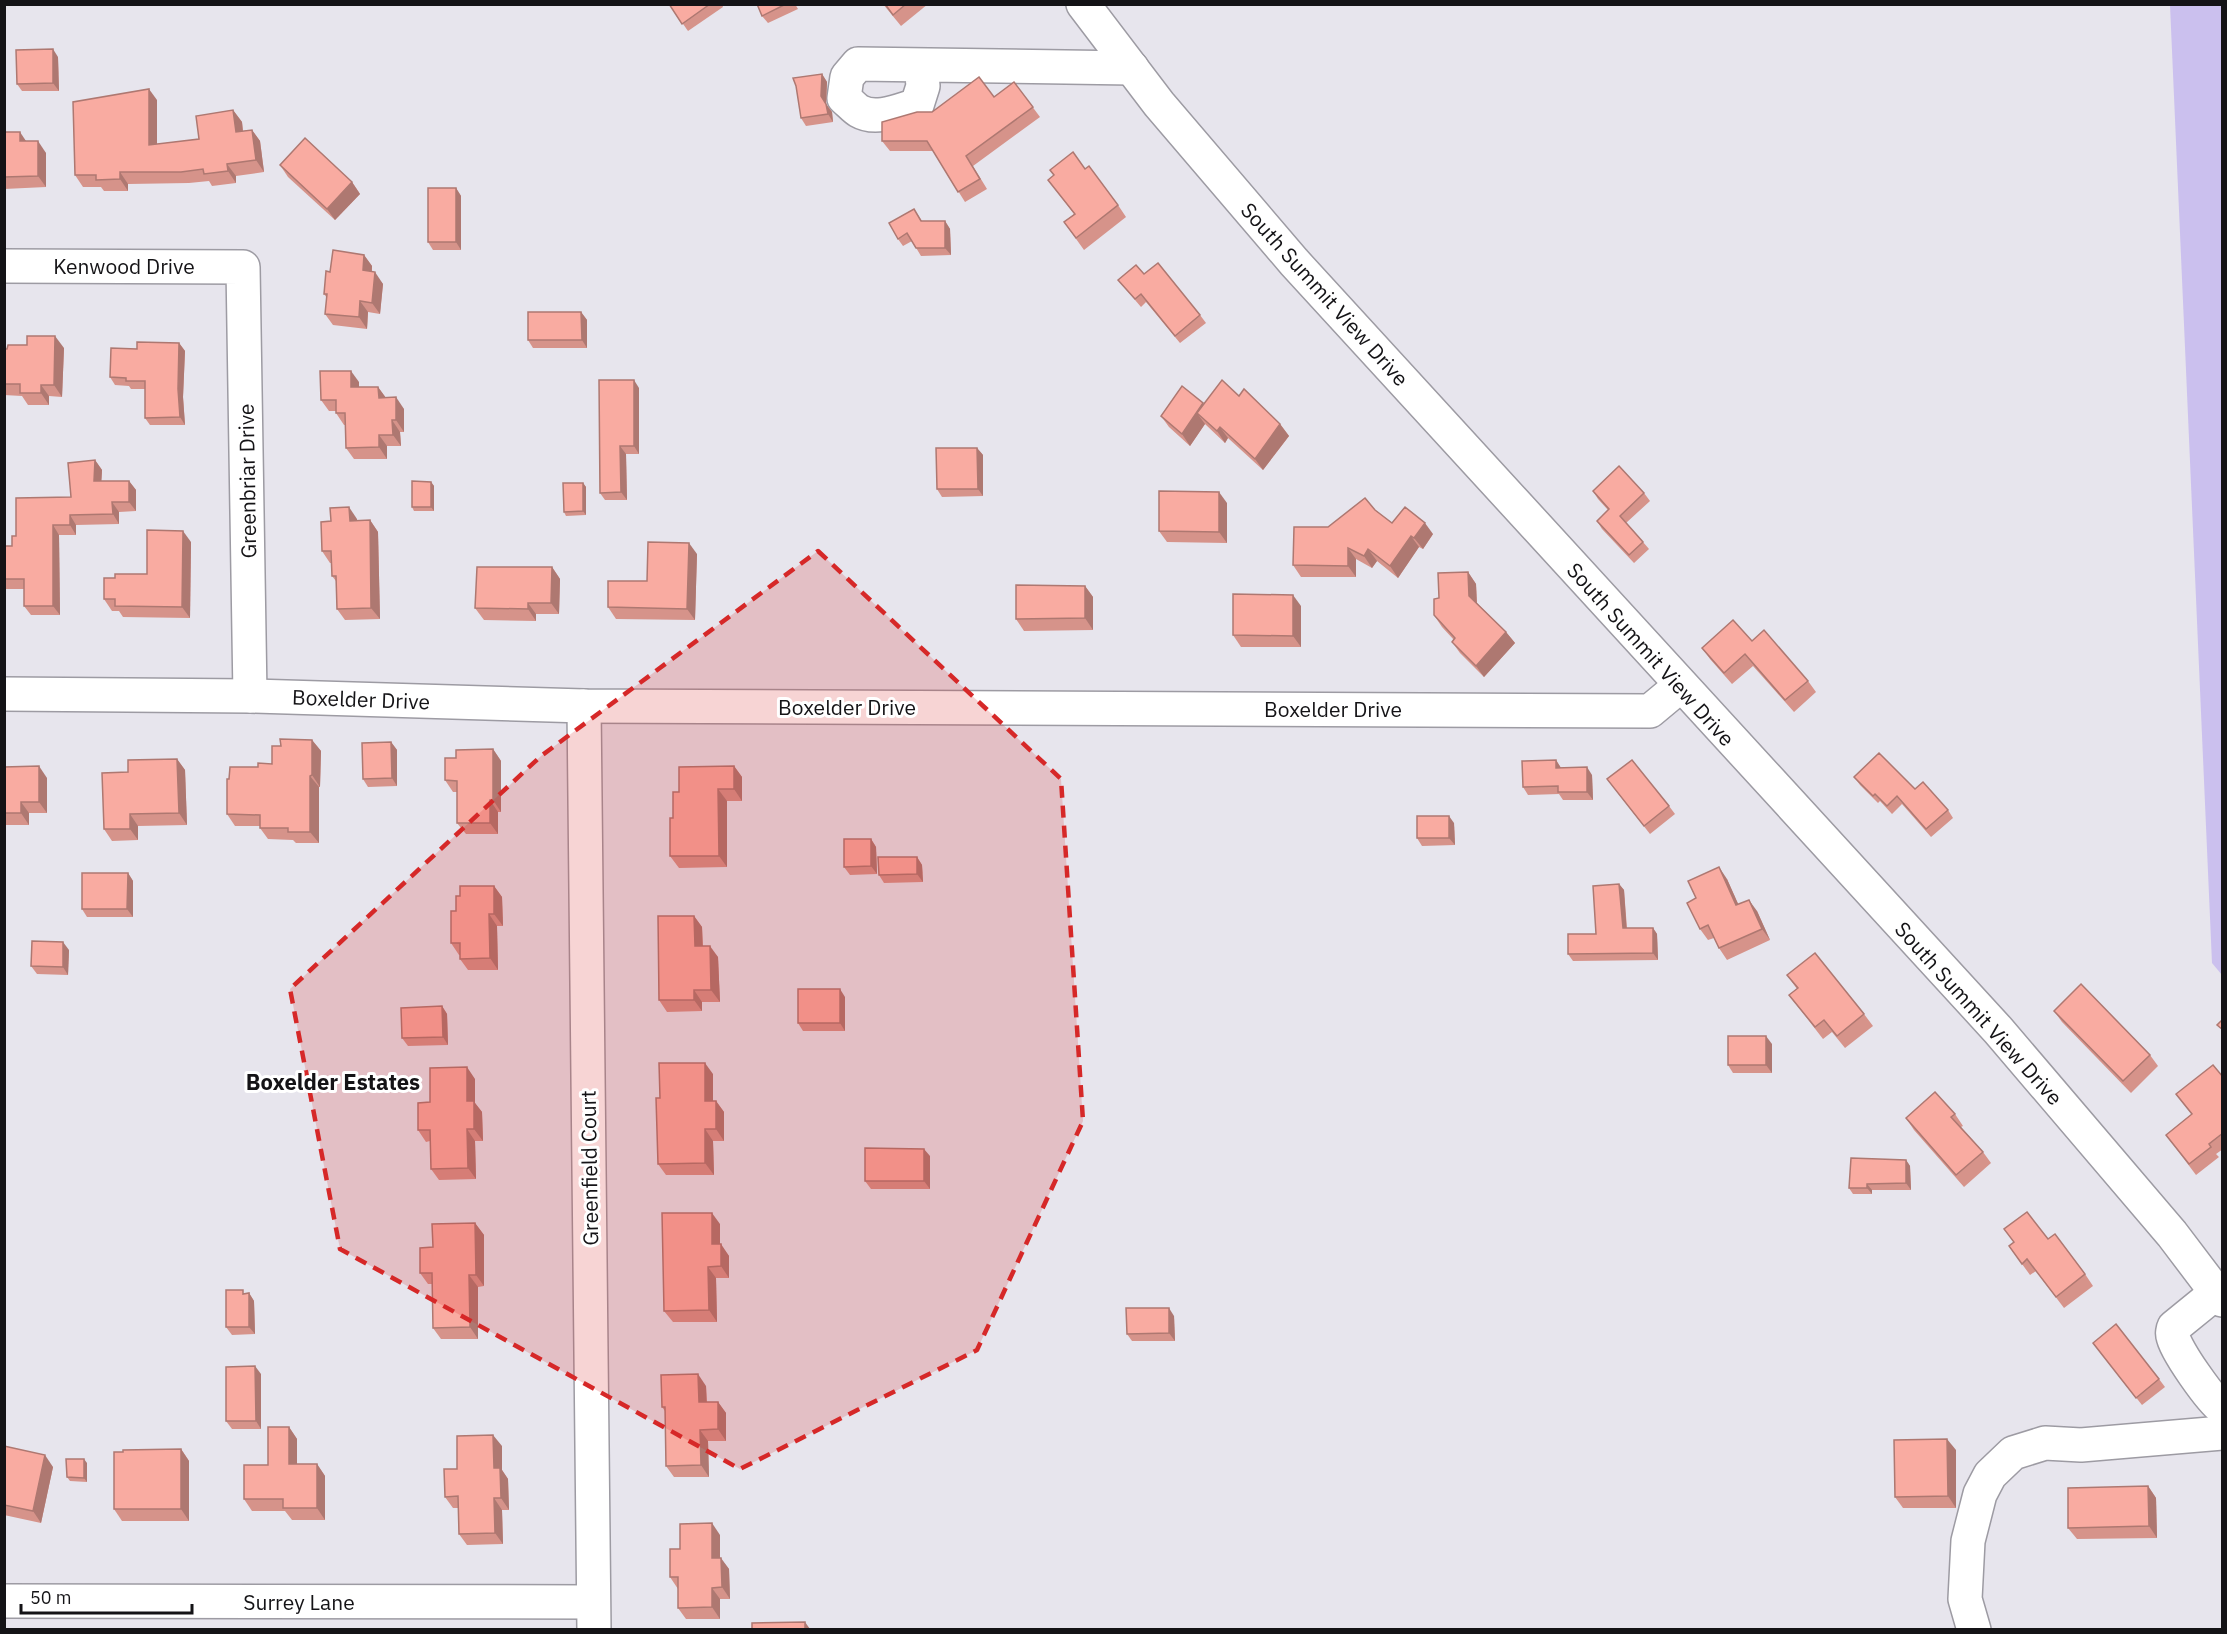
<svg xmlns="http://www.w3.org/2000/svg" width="2227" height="1634" font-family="'IBM Plex Sans',sans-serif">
	<rect width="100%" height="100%" fill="#e7e5ed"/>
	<polygon fill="#cbc0ee" points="2170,5 2222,5 2222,975 2212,963"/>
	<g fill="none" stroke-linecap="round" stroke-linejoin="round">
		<g stroke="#9d9ba3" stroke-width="36">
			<g id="minor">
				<polyline points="1083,4 1159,104 1294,262 1998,1030 2172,1234 2222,1300"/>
				<path d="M921,65L923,86L917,105C900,110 876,121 859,111C854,108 849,102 844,98L847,77L858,64L1132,68"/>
				<polyline points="4,266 243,267 250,696"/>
				<polyline points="4,694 250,696 584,706 1650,711 1680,686"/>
				<polyline points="584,706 594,1630"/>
				<path d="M2217,1292L2174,1327C2173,1329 2172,1334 2173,1336C2175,1350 2211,1400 2222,1408"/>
				<polyline points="4,1601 593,1602"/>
				<polyline points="1974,1630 1965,1599 1968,1541 1980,1494 1990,1475 2013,1453 2045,1443 2081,1445 2222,1433"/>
			</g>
		</g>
		<use href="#minor" stroke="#fff" stroke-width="33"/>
	</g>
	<g fill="#d6938a">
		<polygon points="669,4 722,4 723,7 688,31"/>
		<polygon points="757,4 795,4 798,9 768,23 762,16"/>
		<polygon points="883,4 928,4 901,26"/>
		<polygon points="58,57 59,91 22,91 17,84"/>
		<polygon points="822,74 827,82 826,104 832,112 833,122 806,126 801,118"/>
		<polygon points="1014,82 1040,117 973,166 987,189 965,202 933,151 890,151 882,141 932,112 994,97"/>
		<polygon points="157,100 157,144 199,139 233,110 242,122 243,131 252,130 260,141 264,172 236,176 236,183 212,186 209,181 189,183 128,184 128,191 104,191 101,187 83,187 75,175"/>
		<polygon points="4,132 26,141 46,153 46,187 4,189"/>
		<polygon points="280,165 352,182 360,194 335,220 288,177"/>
		<polygon points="1085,169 1118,205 1126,217 1084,250 1064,222 1074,214 1048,180"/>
		<polygon points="456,188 461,196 461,250 433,250 428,242"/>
		<polygon points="914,209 922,221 945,221 950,229 951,255 921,256 912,241 903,246 898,239"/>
		<polygon points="364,255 372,266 372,272 383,284 380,314 368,312 367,329 333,325 325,314 327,298 324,294 330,272"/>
		<polygon points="1144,274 1200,315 1206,323 1180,343 1146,302 1141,307 1124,287 1118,280"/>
		<polygon points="581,312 587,320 587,348 533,348 528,340"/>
		<polygon points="179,343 185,351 183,397 185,425 150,425 145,418 145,389 131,389 129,386 115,385 110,377 137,349"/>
		<polygon points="64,348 62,397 49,396 49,405 28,405 22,396 4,395 4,349"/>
		<polygon points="359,382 359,387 378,387 386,398 404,409 404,432 400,432 401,446 387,446 387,459 354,459 346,448 345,425 344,425 336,413 336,411 329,411 321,400"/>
		<polygon points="639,388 639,454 626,454 627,500 605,500 600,493"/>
		<polygon points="1239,396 1280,424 1289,436 1263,470 1228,438 1225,443 1205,424 1190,446 1169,427 1161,416 1203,403 1203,404"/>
		<polygon points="977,448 983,455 983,496 942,497 937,489"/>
		<polygon points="95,460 102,470 101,481 129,481 136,490 136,511 119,512 119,524 76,525 76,535 59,535 60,615 31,615 24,606 24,589 4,589 4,546 12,546 71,497"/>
		<polygon points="431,482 434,486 434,511 414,511 412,507"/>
		<polygon points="583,483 586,487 586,515 566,516 564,512"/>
		<polygon points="1593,491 1644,493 1650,501 1626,523 1643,542 1649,549 1634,563 1602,529 1597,521 1608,510 1598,499"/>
		<polygon points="1227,503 1227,543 1167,542 1159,531"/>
		<polygon points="1375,510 1392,523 1433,534 1423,549 1419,547 1398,578 1377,561 1372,568 1356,559 1356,577 1301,577 1293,565 1328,527"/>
		<polygon points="357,519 357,520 370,520 378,532 380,619 345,620 337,609 336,581 332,576 332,563 330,563 322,551"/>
		<polygon points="191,542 190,618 123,617 119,611 112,611 104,599 115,578 147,574"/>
		<polygon points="697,554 695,620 616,619 608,607 647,581"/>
		<polygon points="552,567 560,579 559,614 536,614 536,621 484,620 475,608"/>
		<polygon points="1468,572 1476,584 1477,603 1506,632 1515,643 1484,677 1460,653 1452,642 1454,640 1442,627 1434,615 1439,598"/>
		<polygon points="1085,586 1093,597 1093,630 1024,631 1016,619"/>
		<polygon points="1301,606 1301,647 1241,647 1233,635"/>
		<polygon points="1752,641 1808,681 1816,692 1794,712 1753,666 1732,684 1710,659 1702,648"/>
		<polygon points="312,740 321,751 320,787 319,787 319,843 296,843 293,840 268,839 260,828 260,826 235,826 227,814 229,779 258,767 272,764 281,746"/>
		<polygon points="391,742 397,750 397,786 368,787 363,779"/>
		<polygon points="493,749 501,761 501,812 498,812 498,834 466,834 457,823 457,792 453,792 445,780 456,758"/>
		<polygon points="177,759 185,770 187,825 138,826 138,840 112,841 104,829 128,772"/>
		<polygon points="1556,760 1561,768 1592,775 1593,800 1563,800 1559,794 1528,795 1523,787"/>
		<polygon points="734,766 742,777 742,801 727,801 727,867 679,868 670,856 673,818 679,792"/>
		<polygon points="4,767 47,778 47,813 29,813 29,825 4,825"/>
		<polygon points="1854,777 1915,789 1948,810 1953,818 1931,837 1902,804 1892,814 1880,801 1878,803 1860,785"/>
		<polygon points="1607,779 1669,806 1675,814 1650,834"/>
		<polygon points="1454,823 1455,845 1422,846 1417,838"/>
		<polygon points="871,839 876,847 877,874 850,875 844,867"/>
		<polygon points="917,857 922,865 923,882 884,883 879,875"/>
		<polygon points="128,873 133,881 133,917 87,917 82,909"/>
		<polygon points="1727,879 1738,904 1757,911 1770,940 1727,960 1719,948 1714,938 1708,940 1700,929 1696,898"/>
		<polygon points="1619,884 1624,890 1627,928 1653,928 1657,934 1658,960 1573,961 1568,954 1596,934"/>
		<polygon points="494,886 502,897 503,926 497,926 498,970 468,970 460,959 460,955 459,955 451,943 456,911 460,896"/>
		<polygon points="694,916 702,927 703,946 718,957 720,1002 702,1002 702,1011 667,1012 659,1000"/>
		<polygon points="69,950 68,975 37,974 31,966"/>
		<polygon points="1787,975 1864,1014 1873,1026 1845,1048 1832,1032 1823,1039 1789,995 1797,989"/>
		<polygon points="845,997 845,1031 803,1031 798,1023"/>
		<polygon points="442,1006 447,1014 448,1045 408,1046 402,1038"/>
		<polygon points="2054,1011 2150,1055 2158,1066 2131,1093 2062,1022"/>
		<polygon points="1772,1044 1772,1073 1733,1073 1728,1065"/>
		<polygon points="713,1074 713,1101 716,1101 724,1112 724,1141 713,1141 714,1175 666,1175 658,1164 660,1098"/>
		<polygon points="2223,1077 2223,1149 2216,1154 2219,1157 2196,1175 2166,1135 2192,1114 2176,1094"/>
		<polygon points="475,1079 475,1103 482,1112 483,1141 475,1141 476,1179 439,1180 431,1169 430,1141 426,1142 418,1130 430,1102"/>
		<polygon points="1955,1114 1963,1126 1961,1127 1983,1152 1991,1163 1964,1187 1914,1130 1906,1118"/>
		<polygon points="930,1156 930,1189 871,1189 865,1181"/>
		<polygon points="1906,1160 1910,1166 1911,1190 1872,1190 1872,1194 1853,1194 1849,1188"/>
		<polygon points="475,1223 484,1235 484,1286 478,1287 478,1339 441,1339 433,1328 433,1284 428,1284 420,1273 433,1247"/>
		<polygon points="720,1224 720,1244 729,1256 729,1278 716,1278 717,1322 673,1322 664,1311"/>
		<polygon points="2048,1239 2085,1274 2093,1286 2064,1308 2036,1271 2030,1275 2009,1246"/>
		<polygon points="245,1293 249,1293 254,1301 255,1334 232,1335 226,1327"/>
		<polygon points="1174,1316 1175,1341 1132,1341 1127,1334"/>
		<polygon points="2093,1343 2159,1379 2165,1387 2142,1405"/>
		<polygon points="261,1374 261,1429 232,1429 226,1421"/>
		<polygon points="706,1386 707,1402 718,1402 726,1413 726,1441 708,1441 709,1477 674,1477 666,1466 665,1411 662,1407"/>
		<polygon points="289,1427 297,1439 297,1464 317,1464 325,1476 325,1520 292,1520 285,1511 252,1511 244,1499 268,1465"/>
		<polygon points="4,1446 53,1467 41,1523 4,1515"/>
		<polygon points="502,1446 502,1470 508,1479 509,1510 502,1510 503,1544 467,1545 459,1534 458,1508 453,1508 445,1497 457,1469"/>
		<polygon points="181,1449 189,1461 189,1521 122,1521 114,1509 123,1452"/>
		<polygon points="1956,1450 1956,1508 1903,1508 1895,1497"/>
		<polygon points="87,1463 87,1482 70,1481 67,1477"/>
		<polygon points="2148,1486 2156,1498 2157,1538 2077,1539 2068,1528"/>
		<polygon points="720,1535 720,1558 729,1569 730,1599 720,1599 720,1619 686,1619 678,1608 678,1589 670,1577 680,1549"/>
	</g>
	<g fill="#ae7871">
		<polygon points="53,49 58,57 59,91 53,83"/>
		<polygon points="822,74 827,82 826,104 821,96"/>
		<polygon points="149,89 157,100 157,156 149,145"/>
		<polygon points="826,104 832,112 833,122 828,114"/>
		<polygon points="233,110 242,122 244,144 236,132"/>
		<polygon points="252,130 260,141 264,172 256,160"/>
		<polygon points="20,132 28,144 20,141"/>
		<polygon points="38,141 46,153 46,187 38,176"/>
		<polygon points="227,164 236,176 236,183 228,171"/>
		<polygon points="120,172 128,184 128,191 120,179"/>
		<polygon points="352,182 360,194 335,220 327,209"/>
		<polygon points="456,188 461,196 461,250 456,242"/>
		<polygon points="945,221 950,229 951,255 945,248"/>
		<polygon points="364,255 372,266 371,281 363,270"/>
		<polygon points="375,272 383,284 380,314 372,303"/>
		<polygon points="360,301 368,312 367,329 359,317"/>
		<polygon points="581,312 587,320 587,348 582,340"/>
		<polygon points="55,336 64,348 62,397 54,385"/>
		<polygon points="179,343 185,351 183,397 185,425 180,417 178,389"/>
		<polygon points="351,371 359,382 359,399 351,387"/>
		<polygon points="634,380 639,388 639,454 634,446"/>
		<polygon points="41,385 49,396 49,405 41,393"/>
		<polygon points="378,387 386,398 379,398"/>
		<polygon points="396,397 404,409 404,432 396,420"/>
		<polygon points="1203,403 1211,415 1197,413 1205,424 1190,446 1182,434"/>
		<polygon points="392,420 400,432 401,446 393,435"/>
		<polygon points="1280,424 1289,436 1263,470 1255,459"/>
		<polygon points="1220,427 1228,438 1225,443 1217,431"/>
		<polygon points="379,435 387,446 387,459 379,447"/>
		<polygon points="620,446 626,454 627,500 621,492"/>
		<polygon points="977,448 983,455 983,496 978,489"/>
		<polygon points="95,460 102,470 101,491 94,481"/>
		<polygon points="129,481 136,490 136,511 129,502"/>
		<polygon points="431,482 434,486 434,511 431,507"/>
		<polygon points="583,483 586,487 586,515 583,511"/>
		<polygon points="1219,492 1227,503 1227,543 1219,532"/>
		<polygon points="112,502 119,512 119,524 113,514"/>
		<polygon points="349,507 357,519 358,532 350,521"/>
		<polygon points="70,515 76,525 76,535 70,525"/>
		<polygon points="370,520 378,532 380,619 371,608"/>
		<polygon points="1425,523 1433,534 1423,549 1414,538"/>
		<polygon points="53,525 59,535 60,615 53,606"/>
		<polygon points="183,531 191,542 190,618 182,607"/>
		<polygon points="1411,536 1419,547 1398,578 1390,566"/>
		<polygon points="689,543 697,554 695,620 687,609"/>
		<polygon points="1348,548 1356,559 1356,577 1348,566"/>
		<polygon points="1368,549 1377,561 1372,568 1364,556"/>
		<polygon points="552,567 560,579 559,614 551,603"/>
		<polygon points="1468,572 1476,584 1477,607 1469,596"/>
		<polygon points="1085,586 1093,597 1093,630 1085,618"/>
		<polygon points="1293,595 1301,606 1301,647 1293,636"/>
		<polygon points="528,603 536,614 536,621 528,609"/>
		<polygon points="1506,632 1515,643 1484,677 1476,666"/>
		<polygon points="312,740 321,751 320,787 312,775"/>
		<polygon points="391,742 397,750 397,786 392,778"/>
		<polygon points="493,749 501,761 501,812 493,800"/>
		<polygon points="177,759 185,770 187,825 179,813"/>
		<polygon points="1556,760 1561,768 1556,768"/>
		<polygon points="39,766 47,778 47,813 39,802"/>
		<polygon points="734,766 742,777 742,801 734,789"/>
		<polygon points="1587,767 1592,775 1593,800 1587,792"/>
		<polygon points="310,776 319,787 319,843 310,832"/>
		<polygon points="718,789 727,801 727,867 719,856"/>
		<polygon points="490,800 498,812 498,834 490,823"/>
		<polygon points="21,802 29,813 29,825 21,813"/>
		<polygon points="130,814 138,826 138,840 130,829"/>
		<polygon points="1449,816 1454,823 1455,845 1449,838"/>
		<polygon points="871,839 876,847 877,874 871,866"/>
		<polygon points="917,857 922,865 923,882 917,874"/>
		<polygon points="1719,867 1727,879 1744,917 1736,905"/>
		<polygon points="128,873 133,881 133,917 127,909"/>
		<polygon points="1619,884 1624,890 1627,935 1623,928"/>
		<polygon points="494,886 502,897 503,926 494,914"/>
		<polygon points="1749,900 1757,911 1770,940 1762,929"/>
		<polygon points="489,914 497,926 498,970 490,958"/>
		<polygon points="694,916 702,927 703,958 695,946"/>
		<polygon points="1653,928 1657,934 1658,960 1653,953"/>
		<polygon points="63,942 69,950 68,975 63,967"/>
		<polygon points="710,946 718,957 720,1002 711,990"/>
		<polygon points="840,989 845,997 845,1031 840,1023"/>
		<polygon points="694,990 702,1002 702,1011 694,1000"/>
		<polygon points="442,1006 447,1014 448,1045 443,1037"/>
		<polygon points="1766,1036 1772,1044 1772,1073 1766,1065"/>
		<polygon points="705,1063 713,1074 713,1113 705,1101"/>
		<polygon points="467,1067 475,1079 475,1103 482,1112 483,1141 474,1129 467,1101"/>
		<polygon points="716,1101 724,1112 724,1141 716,1129"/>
		<polygon points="467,1129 475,1141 476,1179 468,1168"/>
		<polygon points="705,1129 713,1141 714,1175 705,1163"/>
		<polygon points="924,1149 930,1156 930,1189 924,1181"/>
		<polygon points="1906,1160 1910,1166 1911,1190 1906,1183"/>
		<polygon points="1867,1184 1872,1190 1872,1194 1867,1188"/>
		<polygon points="712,1213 720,1224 720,1256 712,1244"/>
		<polygon points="475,1223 484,1235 484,1286 476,1275"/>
		<polygon points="721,1244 729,1256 729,1278 721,1266"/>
		<polygon points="708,1267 716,1278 717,1322 709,1310"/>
		<polygon points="469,1275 478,1287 478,1339 470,1327"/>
		<polygon points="249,1293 254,1301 255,1334 249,1327"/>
		<polygon points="1169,1308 1174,1316 1175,1341 1169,1333"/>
		<polygon points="255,1366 261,1374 261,1429 256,1421"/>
		<polygon points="698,1374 706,1386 707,1414 699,1402"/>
		<polygon points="718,1402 726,1413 726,1441 718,1429"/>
		<polygon points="289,1427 297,1439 297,1475 289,1464"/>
		<polygon points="700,1430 708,1441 709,1477 701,1465"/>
		<polygon points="493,1435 502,1446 502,1470 508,1479 509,1510 501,1498 494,1468"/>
		<polygon points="1947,1439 1956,1450 1956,1508 1948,1496"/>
		<polygon points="181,1449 189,1461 189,1521 181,1509"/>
		<polygon points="45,1455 53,1467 41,1523 33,1511"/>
		<polygon points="84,1459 87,1463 87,1482 84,1478"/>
		<polygon points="317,1464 325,1476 325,1520 317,1508"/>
		<polygon points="2148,1486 2156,1498 2157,1538 2149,1526"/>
		<polygon points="494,1498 502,1510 503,1544 495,1533"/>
		<polygon points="712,1523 720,1535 720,1569 712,1558"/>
		<polygon points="721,1558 729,1569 730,1599 722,1587"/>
		<polygon points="712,1588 720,1599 720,1619 712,1607"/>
		<polygon points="805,1622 810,1629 805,1629"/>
	</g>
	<g fill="#f9aba1" stroke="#ae7871" stroke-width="1.5">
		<polygon points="669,4 710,4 682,24"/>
		<polygon points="757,4 786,4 762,16"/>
		<polygon points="885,4 906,4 893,15"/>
		<polygon points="53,49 53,83 17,84 16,50"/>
		<polygon points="822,74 821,96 826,104 828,114 801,118 796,86 793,78"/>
		<polygon points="979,77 994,97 1014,82 1033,107 966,156 980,179 958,192 927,141 882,141 882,122 917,112 932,112"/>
		<polygon points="149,89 149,145 199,139 196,116 233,110 236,132 252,130 256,160 227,164 228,171 204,174 203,169 181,172 120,172 120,179 96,180 96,175 75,175 73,102"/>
		<polygon points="4,132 20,132 20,141 38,141 38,176 4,177"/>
		<polygon points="305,138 352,182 327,209 280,165"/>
		<polygon points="1073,152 1085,169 1089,166 1118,205 1076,238 1064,222 1075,214 1048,180 1054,175 1050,170"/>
		<rect x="428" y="188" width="28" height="54"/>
		<polygon points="914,209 921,221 945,221 945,248 916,248 907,233 898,239 889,223"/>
		<polygon points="333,250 364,255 363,270 375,272 372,303 360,301 359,317 325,314 327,294 324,294 326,271 330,272"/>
		<polygon points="1158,263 1200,315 1175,336 1141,294 1135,299 1118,280 1136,265 1144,274"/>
		<polygon points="528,312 581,312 582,340 528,340"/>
		<polygon points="27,336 55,336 54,385 41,385 41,393 20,393 20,384 4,384 4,349 7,349 8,345 27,345"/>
		<polygon points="137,342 179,343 178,389 180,417 145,418 145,381 126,381 126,378 110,377 111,348 137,349"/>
		<polygon points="320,371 351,371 351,387 378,387 379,398 396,397 396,420 392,420 393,435 379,435 379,447 346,448 345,413 336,413 336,400 321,400"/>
		<polygon points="599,380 634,380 634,446 620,446 621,492 600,493"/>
		<polygon points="1222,380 1239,396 1244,389 1280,424 1255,459 1220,427 1217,431 1197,413"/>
		<polygon points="1182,386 1203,403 1182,434 1161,416"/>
		<polygon points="936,448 977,448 978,489 937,489"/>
		<polygon points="95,460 94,481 129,481 129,502 112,502 113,514 70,515 70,525 53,525 53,606 24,606 24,579 4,579 4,546 12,546 12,536 16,536 16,498 71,497 68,463"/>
		<polygon points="1619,466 1644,493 1620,516 1643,542 1629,555 1597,521 1609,509 1593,491"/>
		<polygon points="412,481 431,482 431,507 412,507"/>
		<polygon points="563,483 583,483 583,511 564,512"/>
		<polygon points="1159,491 1219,492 1219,532 1159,531"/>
		<polygon points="1365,498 1375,510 1392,523 1405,507 1425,523 1414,538 1411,536 1390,566 1368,549 1364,556 1348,548 1348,566 1293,565 1294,527 1328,527"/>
		<polygon points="349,507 350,521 370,520 371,608 337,609 336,576 332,576 331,551 322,551 321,522 331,521 330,508"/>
		<polygon points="147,530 183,531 182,607 115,606 115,599 104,599 104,578 115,578 115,574 147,574"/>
		<polygon points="648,542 689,543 687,609 608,607 608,581 647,581"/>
		<polygon points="477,567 552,567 551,603 528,603 528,609 475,608"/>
		<polygon points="1468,572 1469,596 1506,632 1476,666 1452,642 1455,638 1434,615 1434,599 1439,598 1438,573"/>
		<polygon points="1016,585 1085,586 1085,618 1016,619"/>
		<polygon points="1233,594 1293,595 1293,636 1233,635"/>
		<polygon points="1733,620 1752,641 1764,630 1808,681 1785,700 1745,654 1724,673 1702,648"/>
		<polygon points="280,739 312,740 312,775 310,776 310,832 288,832 288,828 260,828 260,815 227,814 227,779 229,779 230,767 258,767 258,763 272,764 272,746 281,746"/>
		<polygon points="391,742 392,778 363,779 362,743"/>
		<polygon points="493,749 493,800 490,800 490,823 457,823 457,781 445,780 445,758 456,758 456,750"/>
		<polygon points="1879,753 1915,789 1923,782 1948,810 1926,829 1897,796 1887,806 1875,794 1873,796 1854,777"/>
		<polygon points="177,759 179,813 130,814 130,829 104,829 102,773 128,772 128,760"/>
		<polygon points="1556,760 1556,768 1587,767 1587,792 1558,792 1558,786 1523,787 1522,761"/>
		<polygon points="1632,760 1669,806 1644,826 1607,779"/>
		<polygon points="39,766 39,802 21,802 21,813 4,813 4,767"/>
		<polygon points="734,766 734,789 718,789 719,856 670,856 670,818 673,818 673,792 679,792 679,767"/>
		<rect x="1417" y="816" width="32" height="22"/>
		<polygon points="844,839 871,839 871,866 844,867"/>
		<polygon points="878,857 917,857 917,874 879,875"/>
		<polygon points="1719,867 1736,905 1749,900 1762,929 1719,948 1708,925 1700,929 1687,903 1696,898 1688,881"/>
		<polygon points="82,873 128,873 127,909 82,909"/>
		<polygon points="1619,884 1623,928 1653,928 1653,953 1568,954 1568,934 1596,934 1593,886"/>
		<polygon points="460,886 494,886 494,914 489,914 490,958 460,959 460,943 451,943 451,911 456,911 456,896 460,896"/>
		<polygon points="658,916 694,916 695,946 710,946 711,990 694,990 694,1000 659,1000"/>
		<polygon points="32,941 63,942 63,967 31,966"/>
		<polygon points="1815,953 1864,1014 1837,1036 1824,1020 1815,1027 1789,995 1798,988 1787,975"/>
		<polygon points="2081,984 2150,1055 2123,1081 2054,1011"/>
		<rect x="798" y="989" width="42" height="34"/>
		<polygon points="442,1006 443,1037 402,1038 401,1008"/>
		<polygon points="2223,1019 2223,1030 2217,1025"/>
		<rect x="1728" y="1036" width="38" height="29"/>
		<polygon points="659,1063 705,1063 705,1101 716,1101 716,1129 705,1129 705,1163 658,1164 656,1098 660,1098"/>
		<polygon points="2213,1065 2223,1077 2223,1133 2209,1144 2211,1147 2189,1164 2166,1135 2192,1114 2176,1094"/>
		<polygon points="467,1067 467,1101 474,1101 474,1129 467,1129 468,1168 431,1169 430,1130 418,1130 418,1103 430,1102 430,1068"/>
		<polygon points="1935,1092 1955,1114 1951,1117 1983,1152 1956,1175 1906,1118"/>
		<polygon points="865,1148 924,1149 924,1181 865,1181"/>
		<polygon points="1851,1158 1906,1160 1906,1183 1867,1184 1867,1188 1849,1188"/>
		<polygon points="2027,1212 2048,1239 2055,1234 2085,1274 2056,1297 2027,1259 2022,1264 2009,1246 2014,1242 2004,1229"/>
		<polygon points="662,1213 712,1213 712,1244 721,1244 721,1266 708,1267 709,1310 664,1311"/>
		<polygon points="475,1223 476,1275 469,1275 470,1327 433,1328 432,1273 420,1273 420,1248 433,1247 432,1224"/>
		<polygon points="226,1290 243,1290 243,1294 249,1293 249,1327 226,1327"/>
		<polygon points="1126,1308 1169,1308 1169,1333 1127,1334"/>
		<polygon points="2116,1324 2159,1379 2136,1398 2093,1343"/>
		<polygon points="255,1366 256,1421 226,1421 226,1367"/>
		<polygon points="698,1374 699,1402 718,1402 718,1429 700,1430 701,1465 666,1466 665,1407 662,1407 661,1375"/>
		<polygon points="268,1427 289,1427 289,1464 317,1464 317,1508 283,1508 283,1499 244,1499 244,1465 268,1465"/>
		<polygon points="493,1435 494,1468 500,1468 501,1498 494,1498 495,1533 459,1534 458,1496 445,1497 444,1469 457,1469 457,1436"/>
		<polygon points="1947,1439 1948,1496 1895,1497 1894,1440"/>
		<polygon points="4,1446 45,1455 33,1511 4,1505"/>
		<polygon points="181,1449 181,1509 114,1509 114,1452 123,1452 123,1450"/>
		<polygon points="66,1459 84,1459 84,1478 67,1477"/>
		<polygon points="2148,1486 2149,1526 2068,1528 2068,1488"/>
		<polygon points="712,1523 712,1558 721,1558 722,1587 712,1588 712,1607 678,1608 678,1577 670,1577 670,1549 680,1549 680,1524"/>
		<polygon points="805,1622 805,1629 752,1629 752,1623"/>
	</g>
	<path fill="#d62828" fill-opacity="0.2" stroke="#d62828" stroke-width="4.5" stroke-dasharray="12 8" stroke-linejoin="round" d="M818,551L1061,779L1083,1121L977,1350L740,1469L340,1249L290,989L541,756Z"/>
	<g text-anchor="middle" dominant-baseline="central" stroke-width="6" stroke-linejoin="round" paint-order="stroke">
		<g font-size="21" fill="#141316" stroke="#fff">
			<text x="124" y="266">Kenwood Drive</text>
			<text transform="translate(1325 294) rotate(48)">South Summit View Drive</text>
			<text transform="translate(247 481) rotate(-91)">Greenbriar Drive</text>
			<text transform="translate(1651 654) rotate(48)">South Summit View Drive</text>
			<text transform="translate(361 699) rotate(2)">Boxelder Drive</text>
			<text x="847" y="707">Boxelder Drive</text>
			<text x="1333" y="709">Boxelder Drive</text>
			<text transform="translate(1979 1013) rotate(48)">South Summit View Drive</text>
			<text transform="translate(589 1168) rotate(-91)">Greenfield Court</text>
			<text x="299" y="1602">Surrey Lane</text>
		</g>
		<g font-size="22" font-weight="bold" fill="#141316" stroke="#fff">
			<text x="333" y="1081">Boxelder Estates</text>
		</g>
	</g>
	<rect width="2227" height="1634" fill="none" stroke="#141316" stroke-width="12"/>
	<path d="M21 1604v9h171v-9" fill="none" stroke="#141316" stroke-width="3"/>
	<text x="30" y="1604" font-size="18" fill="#141316" stroke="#ffffff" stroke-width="4.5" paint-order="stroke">50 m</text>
</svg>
